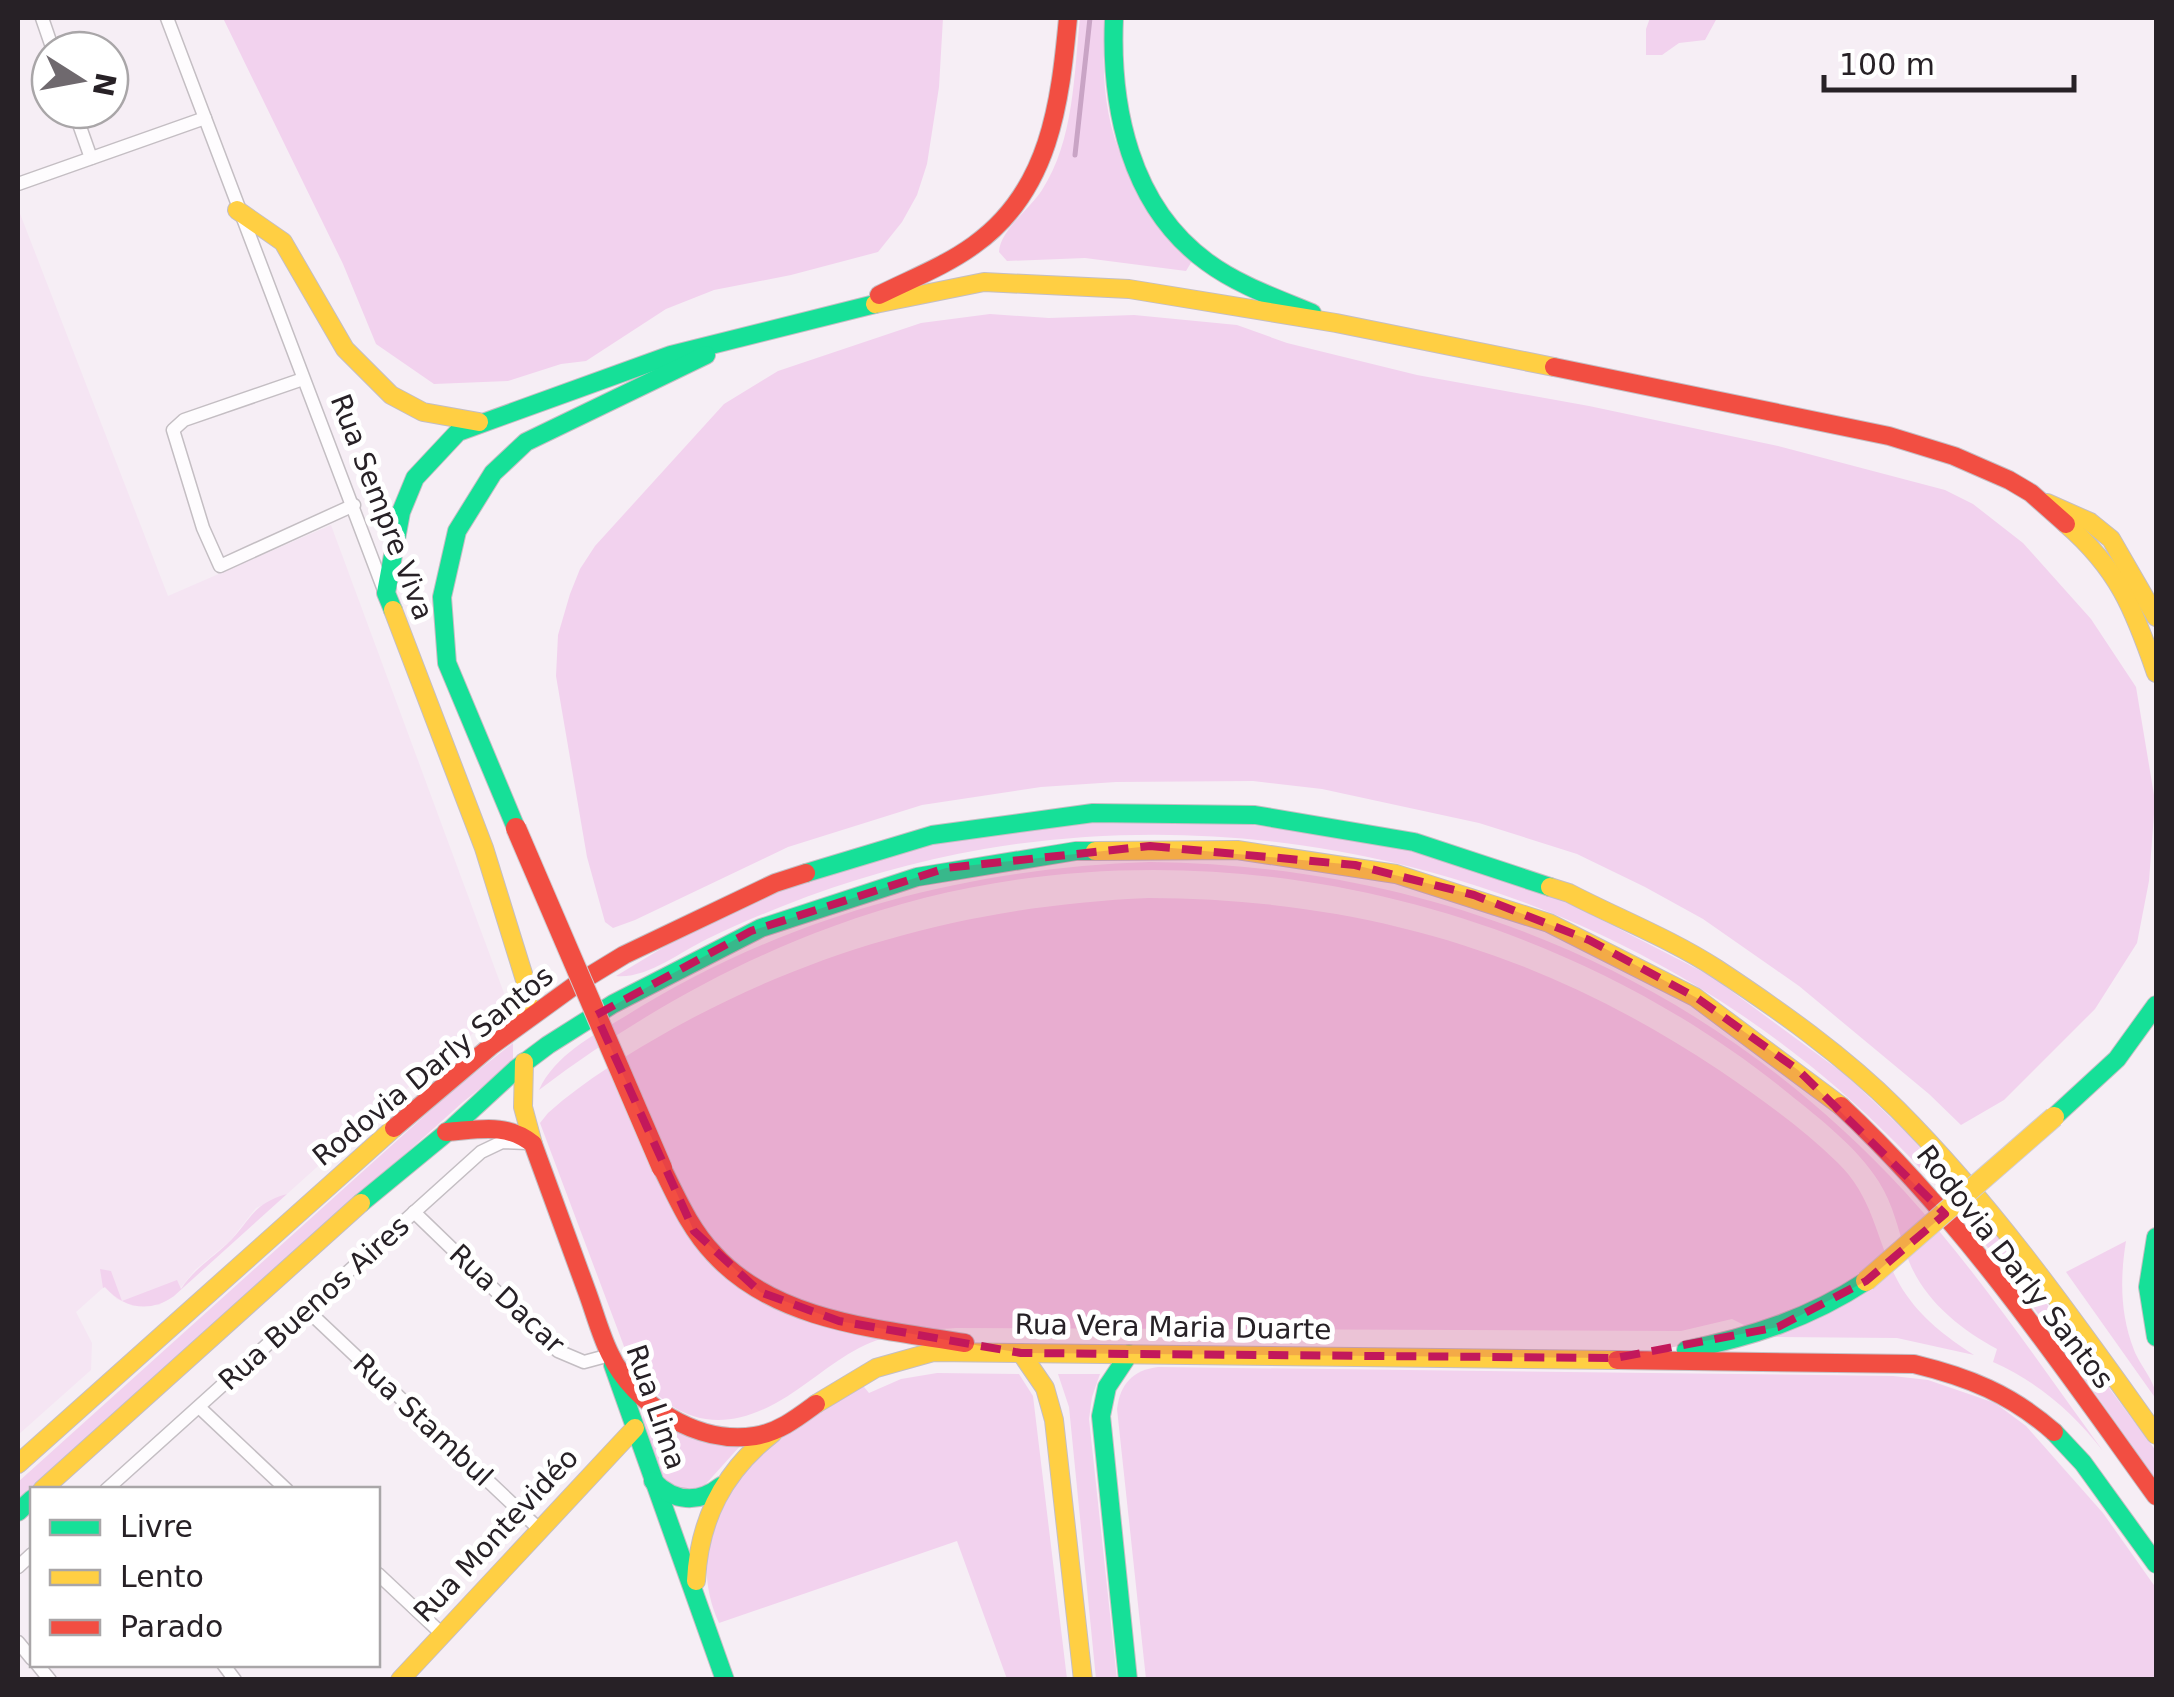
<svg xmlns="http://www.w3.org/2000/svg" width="2174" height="1697" font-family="'DejaVu Sans',sans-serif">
	<rect width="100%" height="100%" fill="#f6eef5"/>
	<polygon fill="#f5e5f3" points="19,211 168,596 331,525 508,1004 366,1123 287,1194 256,1208 230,1241 195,1270 174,1296 159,1305 133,1306 117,1299 104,1287 76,1312 92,1343 91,1370 18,1435"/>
	<g fill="#f2d2ee">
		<polygon points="223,18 943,18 939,87 927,164 917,195 902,222 878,252 791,275 714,290 666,309 586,361 561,364 508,381 434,384 376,344 343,264"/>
		<path d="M1080,18H1106C1101,67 1103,118 1125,164C1140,196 1171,231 1192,261L1186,271L1085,258L1007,261L999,252C1000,230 1031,208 1042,190C1074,141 1074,74 1080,18Z"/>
		<polygon points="1650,18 1717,18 1705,40 1679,43 1662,55 1646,55 1646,29"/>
		<polygon points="990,314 1049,318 1134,315 1237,325 1287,343 1417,375 1589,406 1778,446 1945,490 1973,504 2023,543 2091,619 2136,687 2155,801 2149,881 2137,943 2095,1009 2004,1100 1961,1125 1929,1094 1799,986 1703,919 1645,887 1577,854 1479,823 1322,789 1253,781 1116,782 1041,787 922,805 788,847 635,920 613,928 605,922 587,857 556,676 558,635 570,594 580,569 595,546 724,404 778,371 921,323"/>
		<path d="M1108,821L1234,822L1401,847L1561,899L1711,976L1847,1076L1908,1134L1991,1229L2156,1451V1481C2074,1365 1995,1243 1895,1142C1659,904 1315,793 984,849C916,861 848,880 783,906C757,916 732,927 707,939C680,952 647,979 616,976L702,924L779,891L941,842Z"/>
		<path d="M1150,862C1440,865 1708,977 1905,1192C1978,1272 2039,1363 2103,1451C2073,1412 2038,1382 1993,1362L1997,1349C1958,1328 1920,1297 1906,1253C1898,1229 1893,1204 1879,1182C1857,1147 1820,1119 1788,1093C1529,882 1151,808 834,926C727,965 630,1021 539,1090C555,1055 592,1036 624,1017C783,917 963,868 1150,862Z"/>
		<path d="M1149,898C1361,899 1542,952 1719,1070C1760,1098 1802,1128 1838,1163C1877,1201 1876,1247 1903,1290C1922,1319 1945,1336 1974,1355L1897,1338L1768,1337L1732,1319L1681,1331L956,1328C923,1330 889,1332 859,1348C830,1363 805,1387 776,1403C715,1437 669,1418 631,1365L540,1123L548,1113C586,1079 630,1053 674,1028C822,946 981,905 1149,898Z"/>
		<polygon points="513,1043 513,1062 463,1102 18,1502 18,1482 452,1091"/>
		<path d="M287,1194L174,1296C150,1313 124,1309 105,1287L103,1288L100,1269L111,1271L122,1301L177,1280L181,1289C194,1269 210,1260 227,1244C251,1221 251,1204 287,1194Z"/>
		<path d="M2126,1241C2120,1278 2120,1314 2134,1350C2140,1366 2157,1383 2156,1399L2066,1272Z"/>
		<path d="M1158,1367L1893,1376L1928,1380L1995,1403L2026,1426L2103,1513L2156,1588V1679H1146L1117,1409C1120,1384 1133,1370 1158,1367Z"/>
		<path d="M937,1373L1019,1374L1033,1396L1067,1679H1007L957,1541L719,1623C695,1572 706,1504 748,1465C781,1434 824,1409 860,1382L869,1393L901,1379Z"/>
		<polygon points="1058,1374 1100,1374 1092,1397 1089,1419 1117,1679 1096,1679 1069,1407"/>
		<polygon points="644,1414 692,1438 741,1445 704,1486 685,1492 665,1483 642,1422"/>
	</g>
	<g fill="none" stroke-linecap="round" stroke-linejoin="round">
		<polyline stroke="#c9a4c5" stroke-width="5" points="1075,155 1090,18"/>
		<g stroke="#c4bec3" stroke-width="15">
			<g id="street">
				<polyline points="42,18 53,50"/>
				<polyline points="167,18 384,590"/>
				<polyline points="74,110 91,158"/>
				<polyline points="18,184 205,118"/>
				<polyline points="303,379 184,420 173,430 203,528 220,566 354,505"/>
				<polyline points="414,1212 558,1351 584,1362 610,1355"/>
				<polyline points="307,1310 539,1529"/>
				<polyline points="200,1408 287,1490"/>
				<polyline points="106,1490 481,1152 502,1142 527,1143"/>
				<polyline points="18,1567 32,1554"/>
				<polyline points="378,1574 442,1634"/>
				<polyline points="18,1642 32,1659"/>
				<polyline points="37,1664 50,1680"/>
				<polyline points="223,1664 235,1680"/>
			</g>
		</g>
		<g stroke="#c4bec3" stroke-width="20">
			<g id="fast">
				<path d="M1114,18C1110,107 1130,206 1207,262C1238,285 1276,298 1312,313"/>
				<polyline points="393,610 386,593 401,512 415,478 458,432 671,355 875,304"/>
				<polyline points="516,828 447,663 442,597 457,531 493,473 526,442 706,355"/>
				<polyline points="806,873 932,835 1093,813 1255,815 1414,842 1550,887"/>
				<polyline points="2054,1117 2117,1059 2156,1005"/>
				<polyline points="361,1203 451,1129 516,1069 548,1045 613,1004 761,928 917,877 1076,851 1095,851"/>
				<polyline points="2156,1237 2148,1287 2156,1337"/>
				<path d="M1686,1350C1751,1337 1810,1318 1866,1281"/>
				<polyline points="613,1365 725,1680"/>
				<polyline points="2054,1432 2083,1463 2156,1564"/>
				<path d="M653,1481C674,1502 698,1504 721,1486"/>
				<polyline points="18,1512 32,1499"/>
				<polyline points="1128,1680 1101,1416 1107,1387 1129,1354"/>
			</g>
		</g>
		<g stroke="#c4bec3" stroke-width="20">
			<g id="slow">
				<polyline points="237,210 283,242 345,349 391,395 423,412 479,422"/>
				<polyline points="875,304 984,282 1129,289 1336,323 1554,367"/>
				<polyline points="2047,503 2090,522 2111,539 2156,617"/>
				<path d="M2066,524C2118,569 2134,609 2156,673"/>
				<polyline points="393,610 484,848 529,993 525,1020"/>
				<polyline points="1095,851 1237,850 1396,874 1549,923 1695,997 1841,1106"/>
				<path d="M1550,887L1569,893C1617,918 1671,939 1717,969C1779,1010 1844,1056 1897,1109C1995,1207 2075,1322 2156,1435"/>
				<polyline points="524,1062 523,1107 533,1144"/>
				<polyline points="1021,1353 1045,1388 1054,1420 1083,1680"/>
				<polyline points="816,1404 876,1368 933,1352 1617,1360"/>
				<polyline points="18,1464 394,1128"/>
				<polyline points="42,1490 361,1203"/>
				<path d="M696,1581C699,1519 724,1471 773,1433"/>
				<polyline points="400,1680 635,1428"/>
			</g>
		</g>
		<g stroke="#c4bec3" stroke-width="20">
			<g id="jam">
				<path d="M879,295C911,279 945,266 974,245C1050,191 1060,103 1068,18"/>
				<polyline points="1554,367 1889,436 1954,456 2009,480 2031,493 2066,524"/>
				<path d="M1841,1106C1964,1221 2058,1360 2156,1496"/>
				<polyline points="394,1128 491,1046 578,983 624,955 775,883 806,873"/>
				<path d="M446,1132C478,1130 506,1122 533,1144C551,1192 568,1241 586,1289C594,1310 600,1334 610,1354C634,1405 698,1445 755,1436C779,1432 797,1418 816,1404"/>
				<path d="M662,1168C677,1198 690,1229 714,1254C776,1322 880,1329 965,1343"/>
				<path d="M1617,1360L1914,1364C1968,1377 2011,1394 2054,1432"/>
			</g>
		</g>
		<use href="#street" stroke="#fefcfe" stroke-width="12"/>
		<use href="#fast" stroke="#16e098" stroke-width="18"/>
		<use href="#slow" stroke="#ffcf43" stroke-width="18"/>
		<use href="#jam" stroke="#f24e42" stroke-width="18"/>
		<g stroke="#d1ccd0" stroke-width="22" stroke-linecap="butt">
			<polyline id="slow-bridge" points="1866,1281 2054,1117"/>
		</g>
		<g stroke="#d1ccd0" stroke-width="22" stroke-linecap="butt">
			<polyline id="jam-bridge" points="516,828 662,1168"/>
		</g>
		<use href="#slow-bridge" stroke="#ffcf43" stroke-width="20"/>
		<use href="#jam-bridge" stroke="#f24e42" stroke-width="20"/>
	</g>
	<path fill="#c2185b" fill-opacity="0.2" stroke="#c2185b" stroke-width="8" stroke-dasharray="20 12" stroke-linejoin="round" d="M1150,846L1355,865L1474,895L1589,940L1697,998L1798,1070L1945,1214L1866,1281L1778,1327L1616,1358L1021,1353L839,1321L760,1292L694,1231L596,1015L751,931L946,868Z"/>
	<g text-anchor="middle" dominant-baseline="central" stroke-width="10" stroke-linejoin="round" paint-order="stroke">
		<g font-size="28" fill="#272126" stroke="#fff">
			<text transform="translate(382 507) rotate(69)">Rua Sempre Viva</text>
			<text transform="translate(433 1066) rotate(-39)">Rodovia Darly Santos</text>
			<text transform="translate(2015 1267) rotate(52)">Rodovia Darly Santos</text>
			<text transform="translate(507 1299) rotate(43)">Rua Dacar</text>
			<text transform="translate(314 1303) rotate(-42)">Rua Buenos Aires</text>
			<text transform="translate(1173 1327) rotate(1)">Rua Vera Maria Duarte</text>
			<text transform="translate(656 1407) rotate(71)">Rua Lima</text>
			<text transform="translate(423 1420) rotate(43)">Rua Stambul</text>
			<text transform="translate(496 1535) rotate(-47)">Rua Montevidéo</text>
		</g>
	</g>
	<rect width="2174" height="1697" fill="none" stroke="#272126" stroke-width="40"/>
	<rect x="30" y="1487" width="350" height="180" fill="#ffffff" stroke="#a9a6a8" stroke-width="2.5"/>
	<rect x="50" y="1520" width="50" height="15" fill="#16e098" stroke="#a9a6a8" stroke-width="2.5"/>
	<text x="120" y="1537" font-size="30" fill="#272126">Livre</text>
	<rect x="50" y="1570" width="50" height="15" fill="#ffcf43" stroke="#a9a6a8" stroke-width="2.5"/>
	<text x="120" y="1587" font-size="30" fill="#272126">Lento</text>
	<rect x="50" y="1620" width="50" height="15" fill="#f24e42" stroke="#a9a6a8" stroke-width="2.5"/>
	<text x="120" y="1637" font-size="30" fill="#272126">Parado</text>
	<g transform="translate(80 80) rotate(101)"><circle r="48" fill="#ffffff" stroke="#a9a6a8" stroke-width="2.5"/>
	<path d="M0-8L18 38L0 25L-18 38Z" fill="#6f696e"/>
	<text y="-15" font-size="28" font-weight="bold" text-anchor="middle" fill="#272126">N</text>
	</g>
	<path d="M1824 75v15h250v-15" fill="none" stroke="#272126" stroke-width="5"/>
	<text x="1839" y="75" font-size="30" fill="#272126" stroke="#ffffff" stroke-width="8" paint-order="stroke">100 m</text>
</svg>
